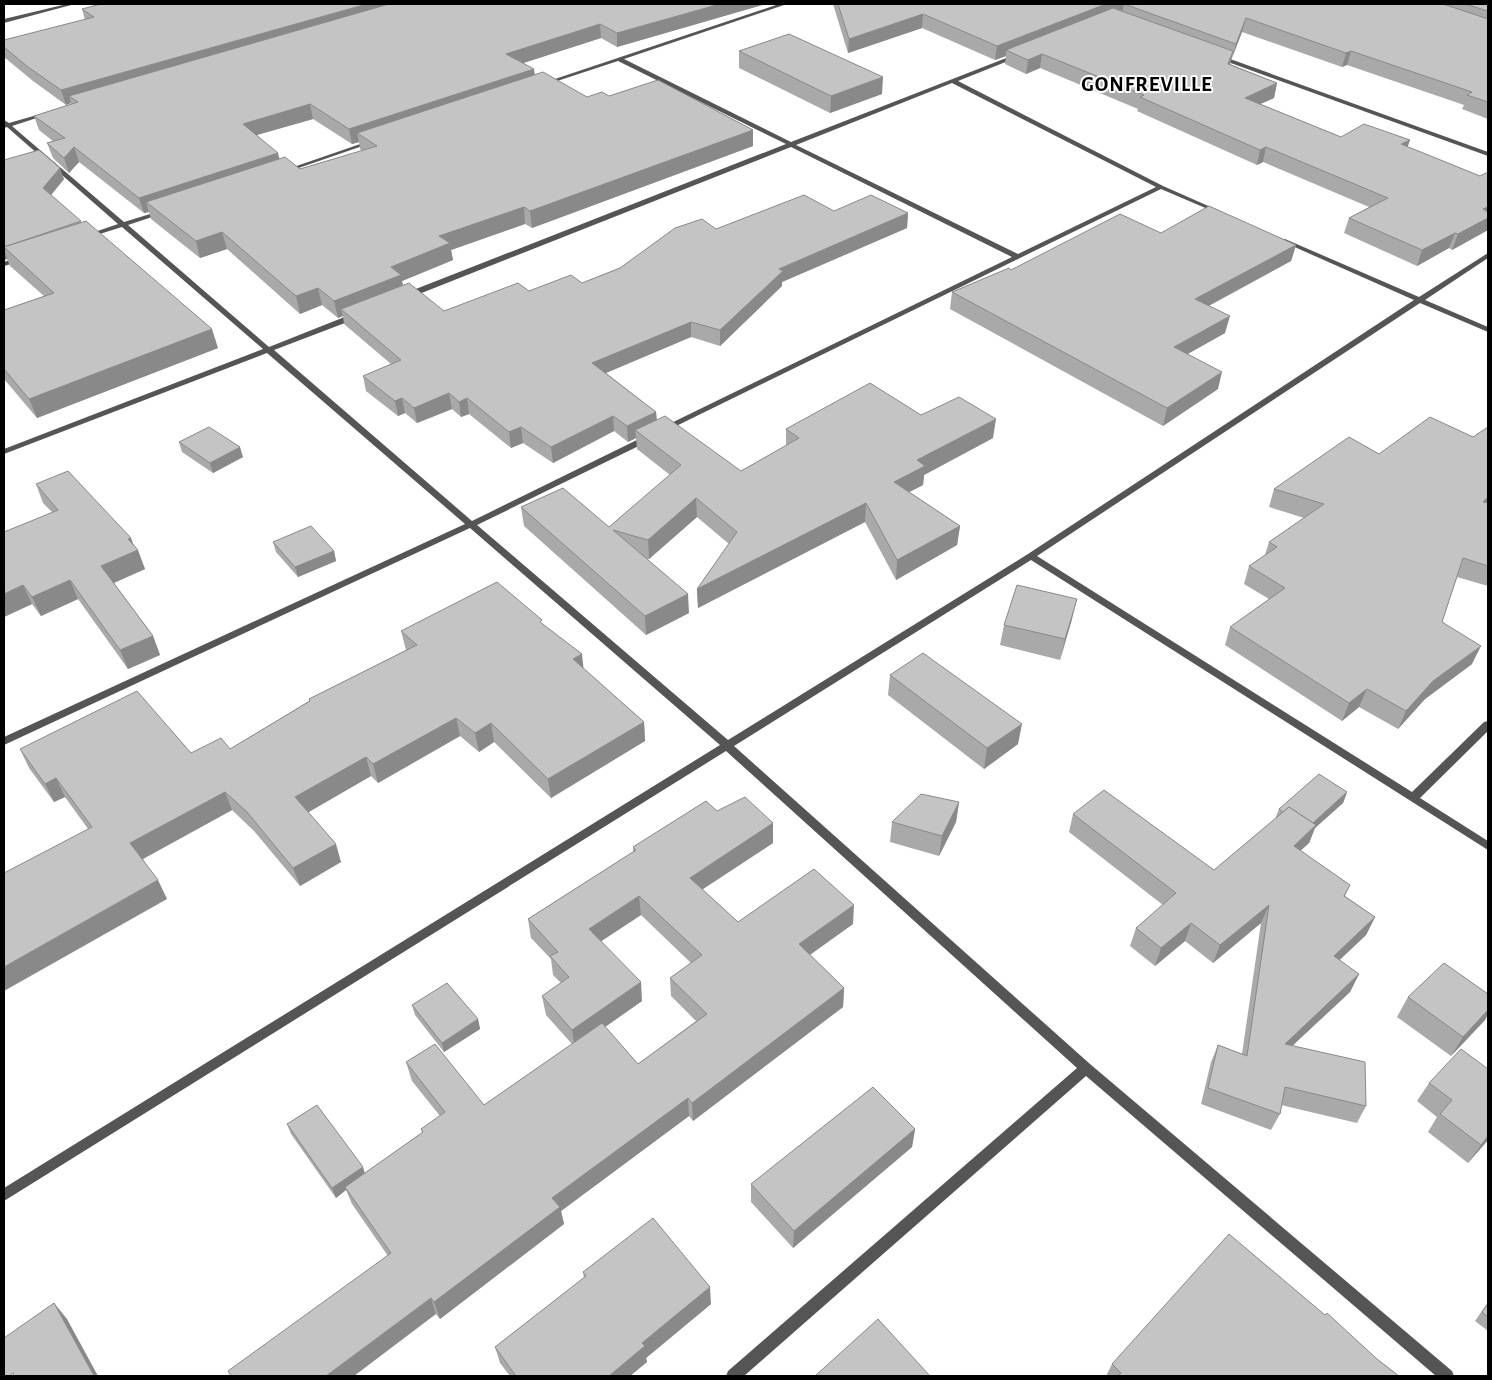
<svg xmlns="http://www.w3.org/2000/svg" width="1492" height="1380" font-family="'Alegreya Sans',sans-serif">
	<rect width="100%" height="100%" fill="#fff"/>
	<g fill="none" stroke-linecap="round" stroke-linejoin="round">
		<g fill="#555" fill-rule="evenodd">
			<polygon points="67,4 75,4 4,23 4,19"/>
			<path d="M779,4H787L624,59L791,142L1014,55H1018V57L958,81L1163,186L1222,212L1217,213L1161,189L666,431H663V427L1012,257L791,147L409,298H403V294L786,144L618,61L545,85L540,84ZM952,83L1156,187L1018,254L796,145Z"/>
			<polygon points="1219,55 1488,152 1488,156 1217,58 1216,57"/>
			<polygon points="44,113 49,114 12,126 124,222 160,211 164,211 164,213 128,225 269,347 352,314 358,314 358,318 274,350 472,521 645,436 651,436 651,440 477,525 728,740 1028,554 1414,300 1281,241 1281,239 1285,239 1419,297 1488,253 1488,258 1425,300 1488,327 1488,332 1420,303 1037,556 1412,792 1484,722 1488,721 1488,731 1420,798 1488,841 1488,850 1031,560 734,746 1090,1064 1452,1371 1454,1376 1436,1376 1086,1076 744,1376 726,1376 728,1371 1077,1068 726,751 4,1201 4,1188 720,745 470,528 4,745 4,737 465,524 267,353 4,454 4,449 263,349 122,227 90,237 86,237 86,235 118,224 7,127 4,128 4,120 9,123"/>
			<polygon points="369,141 374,142 287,172 282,171"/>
			<polygon points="22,256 25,256 25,260 4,266 4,262"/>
		</g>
	</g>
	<g fill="#a9a9a9" fill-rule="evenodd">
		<path d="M766,4L617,47L601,38L523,63L535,75L587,97L609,96L753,130V146L532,228L525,224L451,250L453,260L402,281L403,285L444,311L529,291L582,283L716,229L834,211L908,213L907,228L782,282V286L720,346L691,337L606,373L656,412L657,420L741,471L786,446V429L921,415L993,438L924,475L923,485L909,492L960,526L957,545L896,580L865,522L698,608L697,589L729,544L697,517L649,559H646L689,613L646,635L524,526L521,507L609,527L670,475L637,449L636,438L628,442L614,431L553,463L523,443L511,448L469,414L461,417L452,409L417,423L405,413L398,416L366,391L363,376L391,364L344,324L343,316L338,318L322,305L300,314L227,249L200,258L151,219L149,212L144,213L79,162L69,173L53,158L47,143L54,142L39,130L34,116L71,104V103L66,105L33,81L4,57V40L85,20L82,9ZM313,119L352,144L359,142L360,149L362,151L300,169L279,159L257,135Z"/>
		<polygon points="833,4 1488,4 1488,119 1462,109 1464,105 1347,65 1342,67 1242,32 1232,58 1230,64 1277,83 1274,98 1260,104 1341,137 1407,147 1480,176 1488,172 1488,230 1452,250 1449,248 1417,266 1344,233 1349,218 1369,207 1263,162 1257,165 1137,111 1138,109 1040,68 1026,74 1005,64 1006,56 995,60 922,28 848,53"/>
		<polygon points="739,51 882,94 830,113 739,68"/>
		<polygon points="4,160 64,179 51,195 81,222 218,348 37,418 4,379 4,310 44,296 10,266 7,259 4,260"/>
		<polygon points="1161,233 1296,245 1291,261 1209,306 1225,333 1187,354 1218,389 1163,426 950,309 952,292 1011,270"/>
		<polygon points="1488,427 1488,586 1457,577 1442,622 1472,664 1425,699 1398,729 1359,707 1342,721 1225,645 1230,627 1269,599 1244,584 1249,566 1265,555 1269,542 1304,518 1269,507 1274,489 1379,454 1473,437"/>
		<polygon points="179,442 243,457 213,473 182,452"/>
		<polygon points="36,484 135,546 145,569 114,583 153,636 160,655 128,669 78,599 41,616 32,604 4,617 52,512 43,503"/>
		<polygon points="273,542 334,551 336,561 298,577 276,552"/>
		<polygon points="1072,619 1060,660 1000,645 1004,625"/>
		<polygon points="543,624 583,668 644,722 645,741 551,798 494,742 479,752 460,736 378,783 371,776 308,812 341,862 300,886 254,831 232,810 143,859 167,899 88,829 65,797 54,802 29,768 20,749 191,753 230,749 309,701 309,699 406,650 401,631"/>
		<polygon points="890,675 1018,744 984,769 888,695"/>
		<polygon points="1347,792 1343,803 1315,828 1309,843 1300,851 1350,885 1345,896 1375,917 1366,935 1339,960 1359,974 1350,992 1292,1046 1366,1106 1357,1123 1281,1105 1280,1114 1271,1130 1201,1104 1211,1062 1218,1045 1242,1054 1261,923 1213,963 1185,941 1155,966 1130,946 1136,928 1163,905 1069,832 1073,814 1214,870 1275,819 1279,809"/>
		<polygon points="959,802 956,822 939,856 890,842 892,822"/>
		<path d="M717,811L773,823V843L702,889L738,922L853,924L810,955L844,988L843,1007L693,1121L689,1116L561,1211L564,1224L440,1319L388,1256L352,1204L346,1190L336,1198L291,1134L287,1124L365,1173L422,1133L421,1129L440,1116L412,1081L406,1062L484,1105L572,1044L546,1015L542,996L561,983L553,975L551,959L531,938L528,919L633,852V847ZM641,915L691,963L670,978L671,996L696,1021L638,1064L605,1027L642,1001L601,941Z"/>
		<polygon points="1488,994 1488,1014 1485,1020 1451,1056 1397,1017 1408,997"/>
		<polygon points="412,1005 478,1019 480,1029 444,1052 415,1015"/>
		<polygon points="1488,1069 1488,1140 1468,1163 1428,1132 1437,1117 1417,1101 1429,1083"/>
		<polygon points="915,1129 912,1147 793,1248 751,1202 751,1184"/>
		<polygon points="583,1272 711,1304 646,1358 647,1362 630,1376 510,1376 500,1363 495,1347 584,1278"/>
		<polygon points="1488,1302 1488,1331 1475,1321"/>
		<polygon points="1377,1359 1399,1376 1106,1376 1112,1364"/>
	</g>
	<g fill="#898989">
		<polygon points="367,4 416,4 69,96 71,103 66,105 61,90"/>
		<polygon points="720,4 766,4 617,47 617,33"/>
		<polygon points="1106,4 1138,4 1124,4 1123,10 1013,53 1006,50 1006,56 995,60 997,46"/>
		<polygon points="923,14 922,28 848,53 849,39"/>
		<polygon points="1246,18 1242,32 1232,58 1236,44"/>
		<polygon points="600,24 601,38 508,68 506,54"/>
		<polygon points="1233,51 1230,65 1228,64"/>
		<polygon points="1351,51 1347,65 1342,67 1346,53"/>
		<polygon points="1042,54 1040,68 1026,74 1028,60"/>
		<polygon points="534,69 536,83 357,133 359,142 352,144 349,129"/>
		<polygon points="883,77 882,94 830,113 831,96"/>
		<polygon points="1277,83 1274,98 1242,112 1245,98"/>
		<polygon points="310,104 313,119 246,138 243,124"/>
		<polygon points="753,130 753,146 532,228 530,211"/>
		<polygon points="1410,140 1405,155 1401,144"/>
		<polygon points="74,147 79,162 69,173 64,158"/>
		<polygon points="1266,147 1263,162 1257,165 1260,150"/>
		<polygon points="278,153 282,168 146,202 149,212 144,213 139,198"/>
		<polygon points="60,168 64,179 47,200 43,188"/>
		<polygon points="524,207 525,224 451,250 453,260 402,281 404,292 341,309 343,316 338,318 334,301 439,236"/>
		<polygon points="1488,207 1488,230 1452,250 1458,234 1483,209"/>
		<polygon points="908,213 907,228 782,282 782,286 720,346 720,330 779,269"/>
		<polygon points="222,232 227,249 200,258 196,241"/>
		<polygon points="1455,233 1449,248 1417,266 1422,250"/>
		<polygon points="1296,245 1291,261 1191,315 1195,299"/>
		<polygon points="4,249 7,259 4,260"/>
		<polygon points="318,288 322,305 300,314 296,296"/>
		<polygon points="1230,316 1225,333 1170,364 1174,347"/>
		<polygon points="691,322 691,337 594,378 592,363"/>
		<polygon points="212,329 218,348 37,418 29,399"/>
		<polygon points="1222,372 1218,389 1163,426 1167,408"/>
		<polygon points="449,393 452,409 417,423 414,408"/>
		<polygon points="402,398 405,413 398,416 395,401"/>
		<polygon points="467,398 469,414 461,417 459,402"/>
		<polygon points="656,412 657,428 635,430 636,438 628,442 627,426"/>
		<polygon points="613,416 614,431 553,463 551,447"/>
		<polygon points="996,419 993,438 924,475 923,485 892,501 894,482 917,460"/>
		<polygon points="521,427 523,443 511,448 509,432"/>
		<polygon points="240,447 243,457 213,473 210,463"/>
		<polygon points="1488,497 1488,509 1483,502"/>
		<polygon points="696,498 697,517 649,559 648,540"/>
		<polygon points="866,503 865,522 698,608 697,589"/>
		<polygon points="960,526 957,545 896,580 897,560"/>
		<polygon points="131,538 136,551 138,550 145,569 109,585 101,566 128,539"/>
		<polygon points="334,551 336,561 298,577 295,567"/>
		<polygon points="70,580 78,599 41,616 32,597"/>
		<polygon points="23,585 32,604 4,617 4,594"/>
		<polygon points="688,594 689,613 646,635 645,616"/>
		<polygon points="1077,599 1072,619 1060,660 1065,639"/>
		<polygon points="153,636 160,655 128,669 120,650"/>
		<polygon points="1481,646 1472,664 1425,699 1398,729 1406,711 1433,681"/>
		<polygon points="582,654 584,673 573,659"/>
		<polygon points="1367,689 1359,707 1342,721 1349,703"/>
		<polygon points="456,718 460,736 378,783 373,764"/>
		<polygon points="644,722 645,741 551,798 548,779"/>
		<polygon points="491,723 494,742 479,752 475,733"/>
		<polygon points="1022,724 1018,744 984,769 987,748"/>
		<polygon points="366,757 371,776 302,816 295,797"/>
		<polygon points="56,778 65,797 54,802 45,784"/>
		<polygon points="225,792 232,810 139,861 130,843"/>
		<polygon points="1347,792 1343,803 1315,828 1309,843 1286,864 1294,846 1307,828"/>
		<polygon points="959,802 956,822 939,856 942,836"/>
		<polygon points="773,823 773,843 691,897 690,878"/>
		<polygon points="336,844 341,862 300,886 293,868"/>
		<polygon points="158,880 167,899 4,991 4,967"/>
		<polygon points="639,896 641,915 591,948 589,929"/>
		<polygon points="854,905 853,924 798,963 799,944"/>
		<polygon points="1269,905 1261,923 1213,963 1220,945"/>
		<polygon points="1375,917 1366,935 1325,974 1334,956"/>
		<polygon points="1191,923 1185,941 1155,966 1161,948"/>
		<polygon points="1359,974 1350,992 1276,1061 1285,1044"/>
		<polygon points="641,982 642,1001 575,1048 572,1030"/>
		<polygon points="844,988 843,1007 693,1121 692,1103"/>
		<polygon points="1488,1010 1488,1014 1485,1020 1451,1056 1463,1037"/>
		<polygon points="478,1019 480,1029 444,1052 442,1043"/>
		<polygon points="688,1098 689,1116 561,1211 564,1224 440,1319 434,1302 552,1198"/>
		<polygon points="915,1129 912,1147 793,1248 794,1231"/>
		<polygon points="1488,1136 1488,1140 1468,1163 1481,1145"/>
		<polygon points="363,1167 366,1177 345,1187 346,1190 336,1198 332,1188"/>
		<polygon points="710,1287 711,1304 646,1358 647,1362 630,1376 609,1376 642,1343"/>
		<polygon points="431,1298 436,1314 354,1376 326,1376"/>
		<polygon points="54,1303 67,1319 98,1376 94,1376"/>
	</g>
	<g fill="#c4c4c4" stroke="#898989">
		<polygon points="101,4 367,4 61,90 28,67 4,47 4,40 94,17 82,9"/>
		<polygon points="389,4 720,4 617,33 600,24 506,54 534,69 349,129 310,104 243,124 278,153 139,198 74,147 64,158 47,143 65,138 34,116 78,102 69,96"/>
		<polygon points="838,4 1106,4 997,46 923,14 849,39"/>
		<polygon points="1124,4 1443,4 1488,19 1488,102 1467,95 1472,92 1351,51 1346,53 1246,18 1236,44"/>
		<polygon points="1465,4 1488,4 1488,11"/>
		<polygon points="1113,8 1233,51 1228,64 1277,83 1245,98 1341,137 1364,124 1410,140 1401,144 1480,176 1488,172 1488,207 1483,209 1488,212 1488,218 1458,234 1455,233 1422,250 1349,218 1388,198 1266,147 1260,150 1140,97 1144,95 1042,54 1028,60 1006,50"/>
		<polygon points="789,34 883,77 831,96 739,51"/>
		<polygon points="543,72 587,97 602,92 609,96 658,80 753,130 530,211 524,207 439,236 450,243 391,267 401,275 334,301 318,288 296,296 222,232 196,241 146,202 285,157 300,169 377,146 357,133"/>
		<polygon points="39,150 60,168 43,188 81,221 4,247 4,160"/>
		<polygon points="804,195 834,211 871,195 908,213 779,269 783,271 720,330 691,322 592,363 656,412 627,426 613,416 551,447 521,427 509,432 467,398 459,402 449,393 414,408 402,398 395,401 363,376 401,360 341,309 409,283 444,311 518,283 529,291 571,275 582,283 620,268 675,228 702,219 716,229"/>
		<polygon points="1209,206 1296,245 1195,299 1230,316 1174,347 1222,372 1167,408 952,292 1009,268 1011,270 1120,214 1161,233"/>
		<polygon points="86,221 212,329 29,399 4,369 4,310 54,293 4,247"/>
		<polygon points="870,383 921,415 959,397 996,419 917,460 925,466 894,482 960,526 897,560 866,503 697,589 737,532 696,498 648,540 613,530 688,594 645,616 521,507 563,488 609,527 681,465 635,430 665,416 741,471 799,438 786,429"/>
		<polygon points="1430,417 1473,437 1488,427 1488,497 1483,502 1488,503 1488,566 1463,558 1442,622 1481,646 1433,681 1406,711 1367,689 1349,703 1230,627 1285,588 1249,566 1277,547 1269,542 1324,504 1274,489 1349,437 1379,454"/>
		<polygon points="209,427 240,447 210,463 179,442"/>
		<polygon points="68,471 131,538 128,539 138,550 101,566 153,636 120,650 70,580 32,597 23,585 4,594 4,532 58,510 36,484"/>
		<polygon points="311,526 334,551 295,567 273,542"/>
		<polygon points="497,582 542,620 540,622 582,654 573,659 644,722 548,779 491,723 475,733 456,718 373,764 366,757 295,797 336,844 293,868 247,812 225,792 130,843 158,880 4,967 4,873 92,827 56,778 45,784 20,749 137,691 191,753 221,738 230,749 310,701 309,699 417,645 401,631"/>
		<polygon points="1017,585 1077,599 1065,639 1004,625"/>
		<polygon points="923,653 1022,724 987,748 890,675"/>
		<polygon points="1319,774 1347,792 1313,823 1289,807 1283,812 1279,809"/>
		<polygon points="1104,790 1214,870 1289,807 1316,825 1294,846 1350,885 1344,896 1375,917 1334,956 1359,974 1285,1044 1365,1062 1366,1106 1285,1087 1280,1114 1208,1088 1218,1045 1247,1056 1269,905 1220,945 1191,923 1161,948 1136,928 1176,893 1073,814"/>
		<polygon points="921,794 959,802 942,836 892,822"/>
		<polygon points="745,797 773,823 690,878 738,922 814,869 854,905 799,944 844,988 692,1103 688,1098 552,1198 560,1207 434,1302 431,1298 326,1376 231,1376 228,1371 391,1253 345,1187 423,1132 421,1129 445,1112 406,1062 435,1044 484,1105 602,1023 638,1064 707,1014 670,978 702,955 639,896 589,929 641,982 572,1030 542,996 569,977 550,956 558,952 528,919 636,850 633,847 706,801 717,811"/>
		<polygon points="1444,963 1488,994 1488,1010 1463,1037 1408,997"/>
		<polygon points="447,983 478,1019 442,1043 412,1005"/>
		<polygon points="1461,1049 1488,1069 1488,1136 1481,1145 1440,1114 1452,1100 1429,1083"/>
		<polygon points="873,1087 915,1129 794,1231 751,1184"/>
		<polygon points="317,1105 363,1167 332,1188 287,1124"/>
		<polygon points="653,1218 710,1287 642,1343 645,1346 609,1376 516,1376 495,1347 586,1276 583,1272"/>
		<polygon points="1229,1234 1325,1315 1327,1313 1377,1359 1399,1376 1118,1376 1121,1373 1112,1364"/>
		<polygon points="54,1303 94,1376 14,1376 13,1373 9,1376 4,1376 4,1338"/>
		<polygon points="1488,1304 1488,1317 1482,1312"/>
		<polygon points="878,1319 930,1376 815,1376"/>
	</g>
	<g text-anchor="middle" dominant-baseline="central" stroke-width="4" stroke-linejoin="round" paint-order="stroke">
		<g font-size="21" font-weight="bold" letter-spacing="1" fill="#000" stroke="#fff">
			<text x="1147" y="84">GONFREVILLE</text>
		</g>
	</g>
	<rect width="1492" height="1380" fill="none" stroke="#000000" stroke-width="10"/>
</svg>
